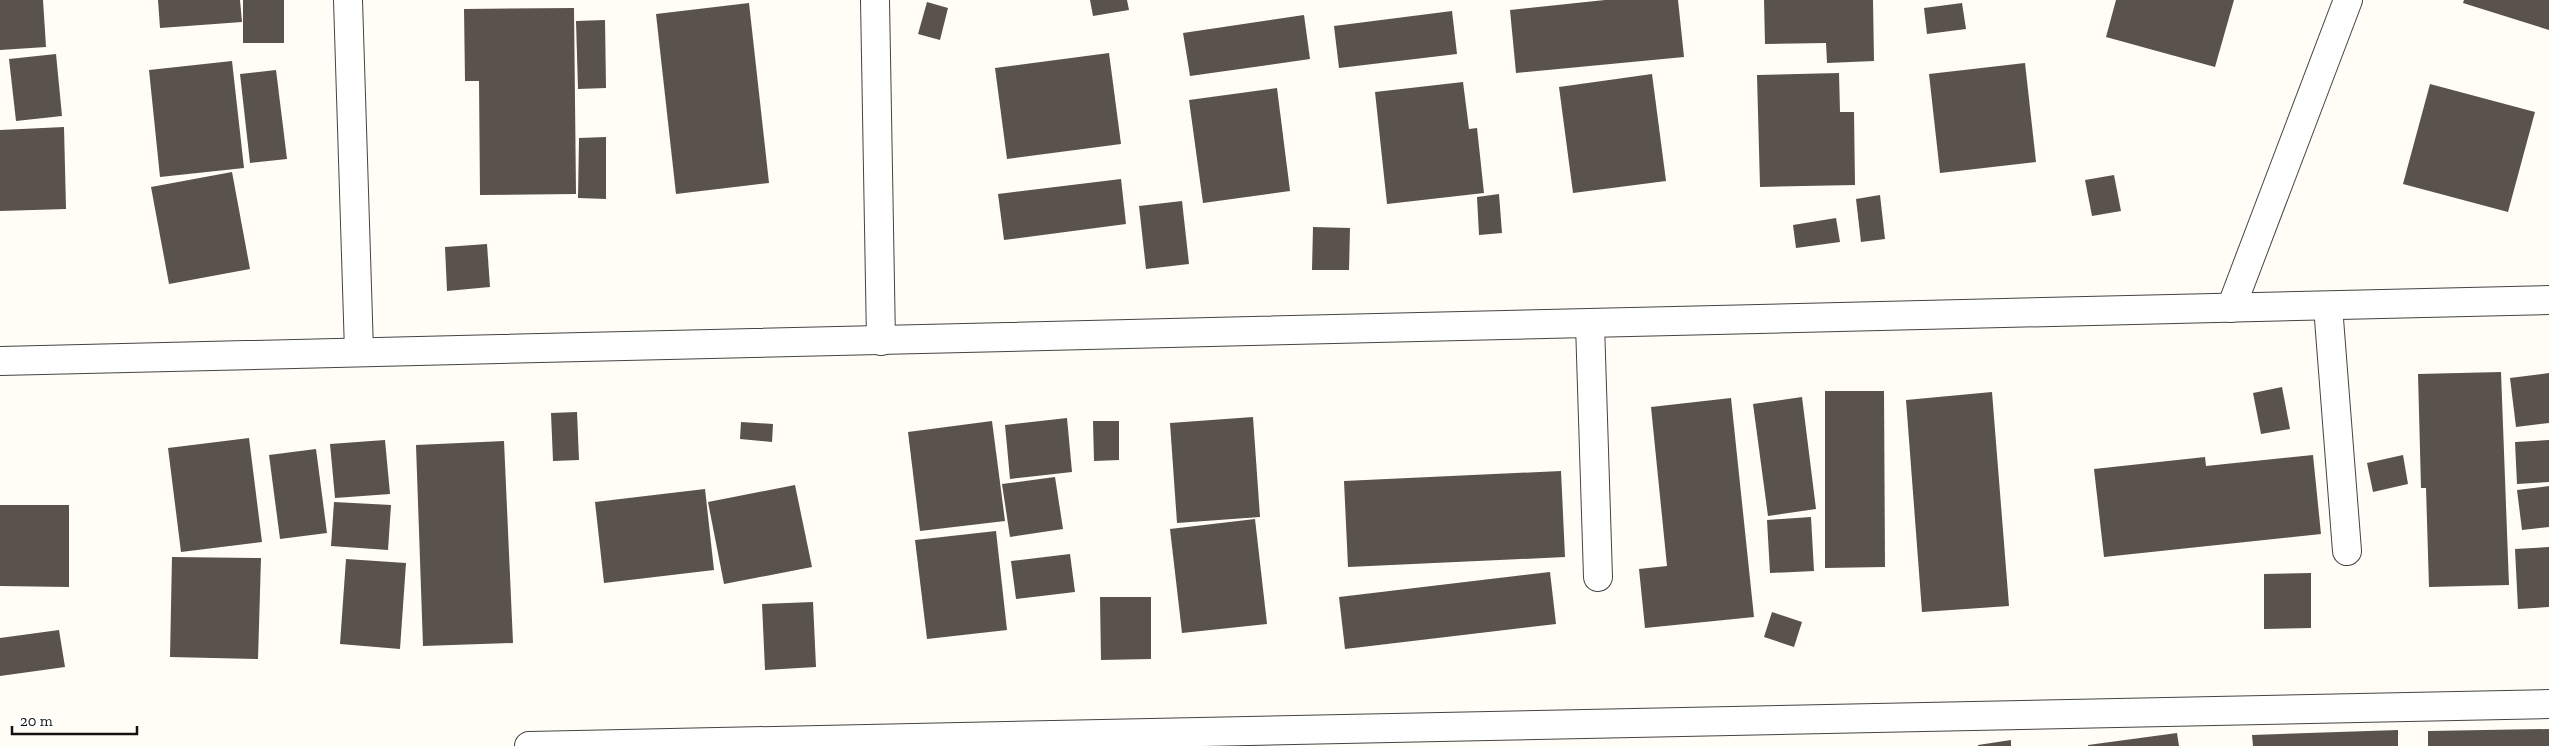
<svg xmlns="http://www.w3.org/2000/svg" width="2549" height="746" font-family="'Zilla Slab',serif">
	<rect width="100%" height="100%" fill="#fffdf5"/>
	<g fill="#5a524d">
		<polygon points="0,0 43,0 46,47 0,50"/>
		<polygon points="158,0 240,0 242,22 160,28"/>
		<rect x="243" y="0" width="41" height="43"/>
		<polygon points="1090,0 1127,0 1129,10 1093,16"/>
		<polygon points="1605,0 1678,0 1684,57 1516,73 1510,10"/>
		<polygon points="1764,0 1873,0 1874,61 1827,63 1826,43 1765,44"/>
		<polygon points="2116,0 2234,0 2215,67 2106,37"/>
		<polygon points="2464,0 2549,0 2549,30 2463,3"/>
		<polygon points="927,2 948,8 940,40 918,34"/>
		<polygon points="749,3 769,183 676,194 656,14"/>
		<polygon points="1962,3 1966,29 1927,34 1924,8"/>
		<polygon points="574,8 576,194 480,195 479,81 465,81 464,9"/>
		<polygon points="1452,11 1457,54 1339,68 1334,26"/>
		<polygon points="1304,15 1310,59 1190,76 1183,33"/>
		<polygon points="605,20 606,88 578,89 576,21"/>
		<polygon points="1109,53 1121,144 1007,159 995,68"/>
		<polygon points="56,54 62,116 16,121 9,59"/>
		<polygon points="232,61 244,168 160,177 149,70"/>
		<polygon points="2025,63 2036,162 1940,173 1929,74"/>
		<polygon points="276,70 287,159 250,163 240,74"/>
		<polygon points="1839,73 1840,112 1854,112 1855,185 1760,187 1757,75"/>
		<polygon points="1652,74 1666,181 1573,193 1559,87"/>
		<polygon points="1463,82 1469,129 1477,128 1484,193 1387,204 1375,92"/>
		<polygon points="2430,84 2535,112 2508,212 2403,184"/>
		<polygon points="1277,88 1290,191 1203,203 1189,100"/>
		<polygon points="64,127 66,209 0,211 0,130"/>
		<polygon points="606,137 606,199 578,198 579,138"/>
		<polygon points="232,172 250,269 169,284 151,187"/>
		<polygon points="2114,175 2121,211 2092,216 2085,180"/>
		<polygon points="1121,179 1126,224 1004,240 998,194"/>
		<polygon points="1499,194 1502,233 1479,235 1477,197"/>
		<polygon points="1880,195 1885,239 1861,242 1856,199"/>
		<polygon points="1182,201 1189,264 1146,269 1139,206"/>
		<polygon points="1836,218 1840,242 1796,248 1793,225"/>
		<polygon points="1313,227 1350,228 1349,270 1312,270"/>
		<polygon points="487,244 490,287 447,291 445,247"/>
		<polygon points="2501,372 2509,585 2429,587 2426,488 2421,488 2418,374"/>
		<polygon points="2549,373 2549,423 2516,427 2510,378"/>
		<polygon points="2282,387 2290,429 2261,434 2253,393"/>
		<polygon points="1825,391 1884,391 1885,567 1825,568"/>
		<polygon points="1992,392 2009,606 1922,612 1906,400"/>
		<polygon points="1802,397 1816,509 1768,516 1753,404"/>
		<polygon points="1731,398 1754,617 1645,628 1639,569 1667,566 1651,407"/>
		<polygon points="577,412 579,460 553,461 551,413"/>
		<polygon points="1253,417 1260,517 1177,523 1170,423"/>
		<polygon points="1067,418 1072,472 1010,479 1005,425"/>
		<polygon points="992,421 1005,521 920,531 908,432"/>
		<polygon points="1093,421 1119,421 1119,460 1094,461"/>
		<polygon points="741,422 773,424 772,442 740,439"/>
		<polygon points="249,438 262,542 181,552 168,448"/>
		<polygon points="385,440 390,494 335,498 330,444"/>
		<polygon points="2549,440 2549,482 2517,484 2515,442"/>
		<polygon points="504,441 513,643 423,646 416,445"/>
		<polygon points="316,449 327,533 280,539 269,455"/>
		<polygon points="2313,455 2321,534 2104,557 2094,469 2205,457 2206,466"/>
		<polygon points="2403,455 2408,484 2373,492 2367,463"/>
		<polygon points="1561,471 1565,557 1348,567 1344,481"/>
		<polygon points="1055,477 1063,529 1010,537 1002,484"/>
		<polygon points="795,485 812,567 724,584 708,502"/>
		<polygon points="2549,486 2549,527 2522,530 2517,490"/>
		<polygon points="705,489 714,570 604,583 595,502"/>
		<polygon points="334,502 391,505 388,550 331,546"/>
		<polygon points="0,505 69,505 69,587 0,586"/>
		<polygon points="1811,517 1814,571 1770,573 1767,520"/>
		<polygon points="1255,519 1267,624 1182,633 1170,529"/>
		<polygon points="996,531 1007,630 927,639 915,540"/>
		<polygon points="2549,547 2549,607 2518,609 2515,549"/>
		<polygon points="1070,554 1075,592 1016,599 1011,561"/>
		<polygon points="172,557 261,558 258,659 170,657"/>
		<polygon points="346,559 406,563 400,649 340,644"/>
		<polygon points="1550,572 1556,624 1345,649 1339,597"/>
		<polygon points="2311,573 2311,628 2264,629 2264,574"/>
		<polygon points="1100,597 1151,597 1151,659 1101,660"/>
		<polygon points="813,602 816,667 765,670 762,604"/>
		<polygon points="1772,612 1802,622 1794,647 1764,637"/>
		<polygon points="59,630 65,667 0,676 0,638"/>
		<polygon points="2549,729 2549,746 2428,746 2428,731"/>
		<polygon points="2398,730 2398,746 2253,746 2252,735"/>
		<polygon points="2177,733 2179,746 2088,746 2088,745"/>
		<polygon points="2011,740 2011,746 1978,746 1978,745"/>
	</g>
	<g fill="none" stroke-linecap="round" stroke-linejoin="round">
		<g stroke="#444" stroke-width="30">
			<g id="minor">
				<polyline points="348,0 359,351"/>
				<polyline points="875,0 881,341"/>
				<polyline points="2328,306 2347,551"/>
				<polyline points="2231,308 2348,0"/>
				<polyline points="1590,324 1598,577"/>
				<polyline points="0,361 2549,300"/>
				<polyline points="529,746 2549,704"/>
			</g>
		</g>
		<use href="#minor" stroke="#fff" stroke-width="28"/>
	</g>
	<path d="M12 726v8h125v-8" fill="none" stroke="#111111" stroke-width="2.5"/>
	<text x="20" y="726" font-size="15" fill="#111111" stroke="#ffffff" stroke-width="4" paint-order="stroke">20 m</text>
</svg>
